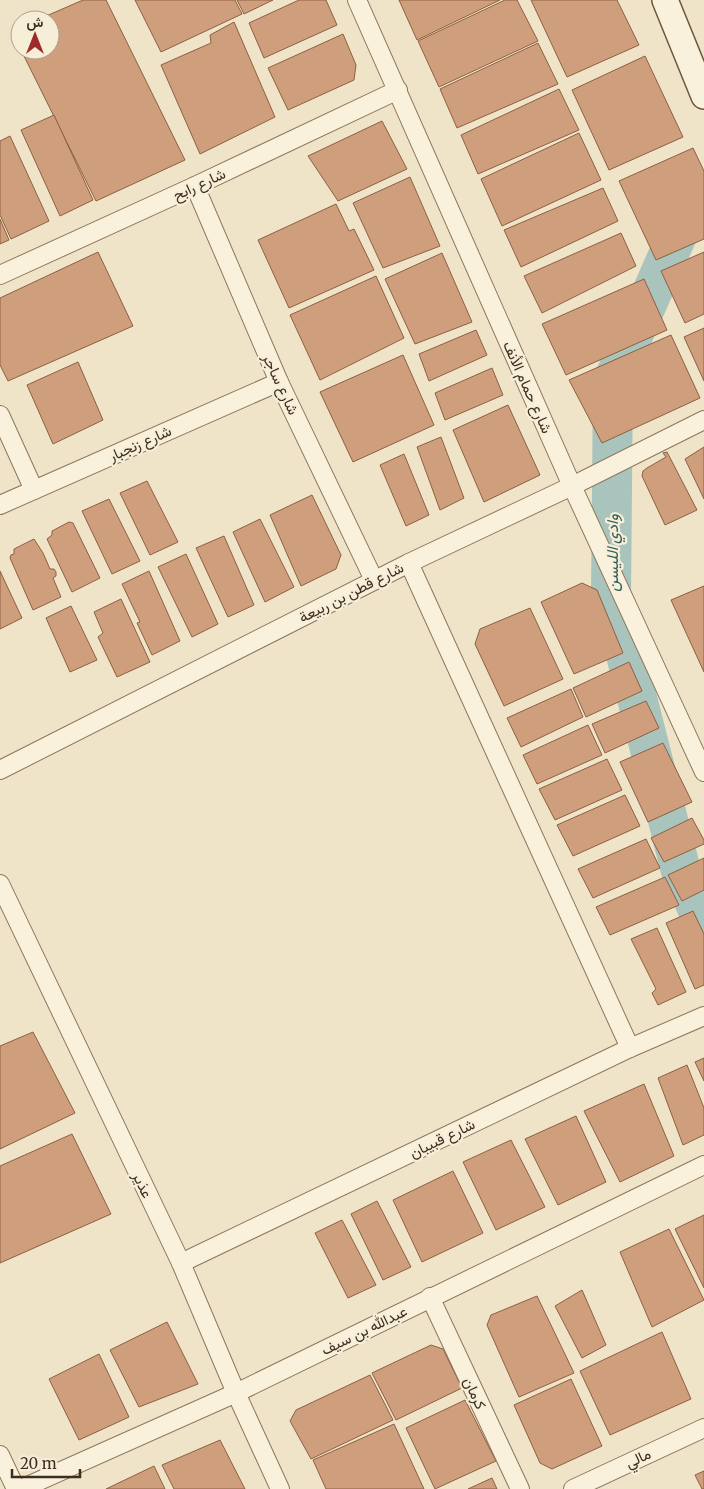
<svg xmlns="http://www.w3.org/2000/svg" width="704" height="1489" font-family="Merriweather,Vazirmatn,serif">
	<rect width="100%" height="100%" fill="#f0e4c8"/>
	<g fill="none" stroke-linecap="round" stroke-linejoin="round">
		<polyline stroke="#a9c4bc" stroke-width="40" points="704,191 689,208 613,381 611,596 681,871 704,924"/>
	</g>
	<g fill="#cf9f7d" stroke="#8d5f41">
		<polygon points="83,0 106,0 185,160 96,201 21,50 50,50 50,20 37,20"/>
		<polygon points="135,0 235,0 242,14 161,52"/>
		<polygon points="237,0 273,0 244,14"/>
		<polygon points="299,0 326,0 337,25 264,58 249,23"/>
		<polygon points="399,0 500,0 417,40"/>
		<polygon points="505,0 517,0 538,41 439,87 418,41"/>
		<polygon points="531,0 617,0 639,45 567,77"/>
		<polygon points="234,22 275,117 200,154 161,65 211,43 210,35"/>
		<polygon points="20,28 20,47 12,31"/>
		<polygon points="343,34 356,65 354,80 288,110 268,68"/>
		<polygon points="538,43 558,84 457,128 440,89"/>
		<polygon points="645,56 683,137 609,170 572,90"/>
		<polygon points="559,89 579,130 478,174 461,135"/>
		<polygon points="54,115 93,200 60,216 21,130"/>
		<polygon points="382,121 407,169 338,201 308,156"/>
		<polygon points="579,133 601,180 502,226 481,179"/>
		<polygon points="10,136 49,221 11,239 0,215 0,141"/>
		<polygon points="693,148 704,171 704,239 656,260 619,181"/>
		<polygon points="410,177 440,246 383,268 353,203"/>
		<polygon points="603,188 618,221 521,267 504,230"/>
		<polygon points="336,204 349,231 354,229 374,270 289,308 258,240"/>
		<polygon points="0,219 9,240 0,244"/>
		<polygon points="621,233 636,266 542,313 524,276"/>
		<polygon points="98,252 133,326 8,381 0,365 0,298"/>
		<polygon points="704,252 704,314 685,323 661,271"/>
		<polygon points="442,253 472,322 415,344 385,279"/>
		<polygon points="376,276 404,338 320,380 290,315"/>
		<polygon points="644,279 667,330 566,375 542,324"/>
		<polygon points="704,328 704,381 684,337"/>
		<polygon points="476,330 487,355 429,381 419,354"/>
		<polygon points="671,335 700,398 602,443 569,380"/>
		<polygon points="403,355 434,425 353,462 320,392"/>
		<polygon points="78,362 103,420 53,444 27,385"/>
		<polygon points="492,368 503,395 445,420 435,393"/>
		<polygon points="508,405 540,475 484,502 453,430"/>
		<polygon points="441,437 464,498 440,510 417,447"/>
		<polygon points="704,447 704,499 685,459"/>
		<polygon points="667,452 697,510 665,525 642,476 643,471 647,468 666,457 663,453"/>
		<polygon points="404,454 429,515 406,526 380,465"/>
		<polygon points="147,481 178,542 150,555 120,493"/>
		<polygon points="312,495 341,555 336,569 301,586 270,515"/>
		<polygon points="109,499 140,561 112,574 82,511"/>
		<polygon points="260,519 294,587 265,602 233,532"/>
		<polygon points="69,522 73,523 100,578 72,592 47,539 52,535 52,531"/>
		<polygon points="224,536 254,605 228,617 196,548"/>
		<polygon points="34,539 43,553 50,569 54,569 56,572 56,576 53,578 61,597 33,610 10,558 11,555 14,554 14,549"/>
		<polygon points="186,554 218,624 192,637 158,567"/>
		<polygon points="0,571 22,618 0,629"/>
		<polygon points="149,571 180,641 152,655 137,623 140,622 122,584"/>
		<polygon points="582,583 597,590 623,653 574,674 541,602"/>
		<polygon points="704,586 704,672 671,600"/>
		<polygon points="121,599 150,662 117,677 98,637 103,633 94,612"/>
		<polygon points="71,606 97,660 70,672 46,618"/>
		<polygon points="530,608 563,679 504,706 475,644 480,629"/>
		<polygon points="629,662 642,691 586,717 573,688"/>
		<polygon points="571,689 583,717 521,747 507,718"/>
		<polygon points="646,701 659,728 605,753 592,724"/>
		<polygon points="588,725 602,755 537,784 523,755"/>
		<polygon points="663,743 692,802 648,822 620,762"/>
		<polygon points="607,759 622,790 555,820 539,789"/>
		<polygon points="625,795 640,826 573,856 557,825"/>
		<polygon points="692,818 704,840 704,844 664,862 651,838"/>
		<polygon points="646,839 660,868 593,898 578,869"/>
		<polygon points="704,858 704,890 682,901 668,875"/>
		<polygon points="665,877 679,905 610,935 596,907"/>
		<polygon points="693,911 704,934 704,985 695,989 666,923"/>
		<polygon points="657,928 686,992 658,1005 652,993 656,989 631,939"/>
		<polygon points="33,1032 75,1113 0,1149 0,1046"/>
		<polygon points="704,1058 704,1081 695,1062"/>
		<polygon points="687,1065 704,1108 704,1135 683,1145 658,1078"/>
		<polygon points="644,1084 674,1156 620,1182 584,1111"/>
		<polygon points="576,1116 606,1182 558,1205 525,1139"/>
		<polygon points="72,1134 111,1214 0,1263 0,1166"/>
		<polygon points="511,1140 545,1207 496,1230 463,1162"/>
		<polygon points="453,1171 483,1233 422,1262 393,1200"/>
		<polygon points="377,1201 411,1267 383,1280 351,1214"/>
		<polygon points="704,1215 704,1288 675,1229"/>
		<polygon points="342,1220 376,1285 348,1298 315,1233"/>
		<polygon points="669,1229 704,1300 652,1327 620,1252"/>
		<polygon points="582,1290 606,1345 582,1358 555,1306"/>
		<polygon points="537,1296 574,1373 519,1397 487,1325 491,1315"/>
		<polygon points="167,1322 198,1384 139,1407 110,1350"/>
		<polygon points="662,1332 691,1399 610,1435 580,1371"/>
		<polygon points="431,1345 443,1349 462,1388 396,1420 372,1373"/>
		<polygon points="99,1354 129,1417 79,1440 49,1379"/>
		<polygon points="370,1375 393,1420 311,1459 290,1421 296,1410"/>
		<polygon points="571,1379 602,1446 552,1469 540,1463 514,1405"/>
		<polygon points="465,1400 496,1461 435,1489 406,1428"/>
		<polygon points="394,1424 424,1489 326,1489 313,1460"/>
		<polygon points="220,1440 245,1489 174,1489 162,1465"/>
		<polygon points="154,1466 165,1489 106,1489"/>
		<polygon points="704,1471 704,1489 702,1489 695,1475"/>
		<polygon points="492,1478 497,1489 468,1489"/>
	</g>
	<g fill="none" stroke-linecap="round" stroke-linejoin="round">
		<g stroke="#8d765c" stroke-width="20">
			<g id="street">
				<polyline points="357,0 572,486 704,772"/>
				<polyline points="195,186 279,382 374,580"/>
				<polyline points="0,275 195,186 398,90"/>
				<polyline points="0,415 34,490"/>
				<polyline points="0,505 279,382"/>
				<polyline points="409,563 630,1048"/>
				<polyline points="0,770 409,563 572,486 704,420"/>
				<polyline points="0,884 181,1263 236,1393 280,1489"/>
				<polyline points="181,1263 630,1048 704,1016"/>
				<polyline points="430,1297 520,1489"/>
				<polyline points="0,1455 16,1489"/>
				<polyline points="21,1489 236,1393 704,1165"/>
				<polyline points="573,1489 704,1428"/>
			</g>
		</g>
		<g stroke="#6f573f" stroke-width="28">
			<polyline id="secondary" points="665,0 704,96"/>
		</g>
		<use href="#street" stroke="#faf1dc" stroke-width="18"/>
		<use href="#secondary" stroke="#faf1dc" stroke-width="25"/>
	</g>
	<g text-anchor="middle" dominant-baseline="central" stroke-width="4.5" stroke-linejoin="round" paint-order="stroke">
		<g font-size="15" fill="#3d2e20" stroke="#f7eed8">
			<text transform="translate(199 184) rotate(-25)">شارع رابح</text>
			<text transform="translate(281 384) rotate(65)">شارع ساجر</text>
			<text transform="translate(528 387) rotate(66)">شارع حمام الأنف</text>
			<text transform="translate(140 443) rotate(-24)">شارع زنجبار</text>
			<text transform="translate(351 592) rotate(-27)">شارع قطن بن ربيعة</text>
			<text transform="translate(442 1138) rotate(-26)">شارع قبيبان</text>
			<text transform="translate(143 1185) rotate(65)">عذير</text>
			<text transform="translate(364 1330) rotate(-26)">عبدالله بن سيف</text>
			<text transform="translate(475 1393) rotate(65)">كرمان</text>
			<text transform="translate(638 1458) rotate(-25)">مالي</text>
		</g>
		<g font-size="16" font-style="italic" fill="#2f5d5a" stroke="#f7eed8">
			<text transform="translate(612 553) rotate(-90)">وادي الليسن</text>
		</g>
	</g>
	<g transform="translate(35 35)"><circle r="24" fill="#f7eed8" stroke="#ada18e"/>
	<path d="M0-4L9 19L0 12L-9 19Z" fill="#9e2a2b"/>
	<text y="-8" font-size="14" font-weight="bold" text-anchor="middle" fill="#3d2e20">ش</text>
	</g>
	<path d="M12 1469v8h68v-8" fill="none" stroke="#3d2e20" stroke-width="2.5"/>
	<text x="20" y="1469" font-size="15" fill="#3d2e20" stroke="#f7eed8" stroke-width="4" paint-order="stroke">20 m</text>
</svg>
